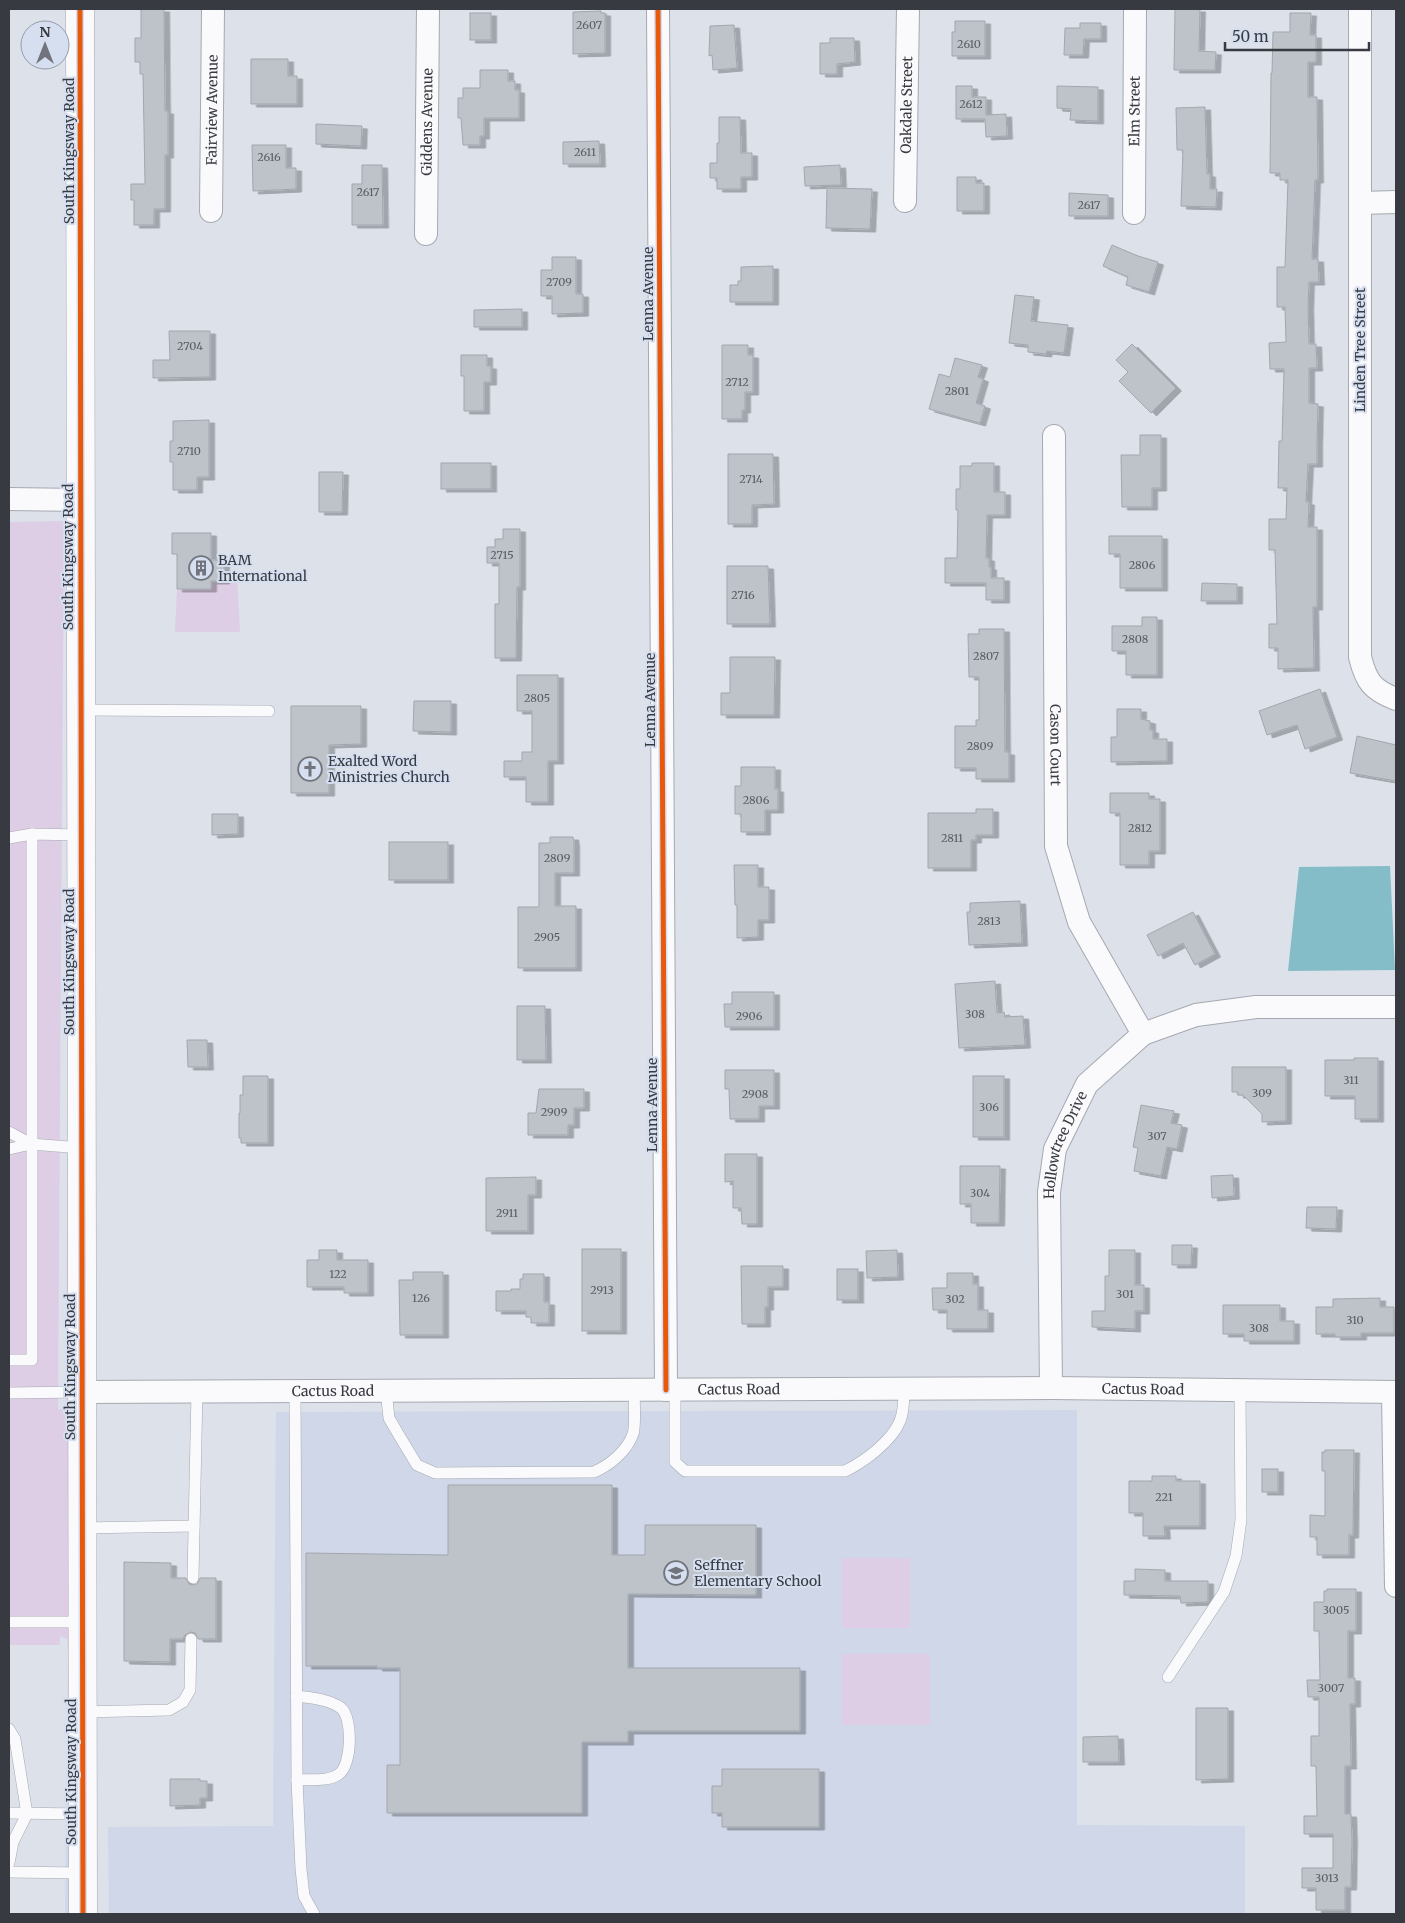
<svg xmlns="http://www.w3.org/2000/svg" width="1405" height="1923" font-family="Merriweather,serif">
	<defs>
		<filter id="shadow"><feDropShadow dx="5.5" dy="3" stdDeviation="0" flood-color="#0004"/></filter>
	</defs>
	<rect width="100%" height="100%" fill="#dce1ea"/>
	<g fill="#cfd7e8">
		<polygon points="1077,1410 1077,1825 1245,1826 1245,1914 109,1914 108,1827 273,1826 276,1412"/>
		<polygon points="68,1654 72,1654 73,1914 65,1914"/>
	</g>
	<g fill="#ddcee6">
		<polygon points="64,521 58,1401 58,1410 63,1408 66,1401 70,822 72,1654 68,1654 67,1639 60,1636 60,1645 9,1645 9,522"/>
		<polygon points="224,576 237,576 240,632 175,632 177,589 211,589 211,581 223,582"/>
		<rect x="842" y="1558" width="68" height="70"/>
		<rect x="842" y="1654" width="88" height="71"/>
	</g>
	<polygon fill="#84bcc7" points="1390,866 1395,970 1288,971 1299,867"/>
	<g fill="#bec3ca" stroke="#a2a7ae" filter="url(#shadow)">
		<polygon points="141,9 164,9 165,111 168,111 168,155 165,155 165,209 154,209 154,225 134,225 134,200 131,200 131,184 145,184 143,74 140,74 140,62 135,62 135,38 141,38"/>
		<polygon points="1175,9 1200,9 1199,51 1216,52 1215,70 1174,70"/>
		<polygon points="601,11 601,13 605,13 605,53 573,54 573,12"/>
		<rect x="470" y="13" width="21" height="27"/>
		<polygon points="1290,13 1311,13 1310,35 1316,35 1316,62 1308,62 1308,97 1317,97 1318,180 1315,180 1312,259 1318,259 1319,282 1309,282 1308,306 1309,344 1316,344 1317,368 1309,368 1309,403 1318,404 1317,442 1317,464 1308,464 1306,502 1309,502 1308,527 1317,527 1317,607 1313,607 1314,668 1278,669 1278,648 1269,648 1269,624 1277,624 1275,550 1269,550 1269,519 1286,519 1287,488 1278,488 1279,441 1282,441 1284,369 1270,369 1269,343 1286,342 1285,307 1277,307 1277,267 1285,267 1288,180 1280,180 1280,173 1270,173 1271,73 1272,73 1273,32 1290,32"/>
		<polygon points="955,21 985,21 985,56 952,56 952,32 955,32"/>
		<polygon points="1080,23 1101,23 1101,39 1084,39 1083,55 1064,55 1065,28 1080,28"/>
		<polygon points="734,25 737,68 713,70 712,55 709,56 710,26"/>
		<polygon points="830,38 854,38 855,62 837,64 837,74 820,74 820,43 830,43"/>
		<polygon points="251,59 288,59 288,76 297,76 297,104 251,104"/>
		<polygon points="480,70 508,70 508,81 515,81 515,90 519,90 519,118 484,118 484,136 480,136 480,145 463,145 461,118 458,118 458,98 463,98 463,88 480,88"/>
		<polygon points="956,86 972,86 972,97 986,97 986,115 1006,114 1007,136 986,137 985,119 956,119"/>
		<polygon points="1057,86 1098,87 1098,121 1070,120 1071,109 1057,108"/>
		<polygon points="1205,107 1207,174 1210,174 1210,189 1217,189 1216,207 1181,206 1183,150 1177,150 1176,108"/>
		<polygon points="719,117 740,117 741,153 752,153 752,177 741,177 741,189 717,189 717,178 710,178 710,163 717,163 717,143 719,143"/>
		<polygon points="316,124 362,126 361,146 316,144"/>
		<polygon points="599,141 600,164 563,164 563,142"/>
		<polygon points="252,145 286,145 286,168 296,168 296,189 253,191"/>
		<polygon points="362,165 382,165 383,225 352,225 352,184 362,184"/>
		<polygon points="840,165 841,185 805,186 804,167"/>
		<polygon points="957,177 976,177 976,183 984,183 984,211 957,211"/>
		<polygon points="827,188 872,189 870,229 826,228"/>
		<polygon points="1069,193 1108,195 1108,216 1069,216"/>
		<polygon points="1112,245 1138,256 1158,262 1149,292 1126,285 1128,277 1103,266"/>
		<polygon points="552,257 576,257 576,294 583,294 583,313 552,314 552,296 541,296 541,270 552,270"/>
		<polygon points="773,266 773,302 730,302 730,285 738,285 738,281 741,281 741,267"/>
		<polygon points="1015,295 1034,297 1031,321 1068,325 1064,353 1047,351 1046,354 1028,352 1028,345 1009,343"/>
		<polygon points="522,309 522,327 474,327 474,310"/>
		<polygon points="169,331 210,331 210,377 153,378 153,360 170,360"/>
		<polygon points="1132,344 1176,388 1151,413 1119,381 1128,372 1116,360"/>
		<polygon points="722,345 748,345 748,355 753,355 753,392 745,392 745,410 742,410 742,419 722,419"/>
		<polygon points="461,355 487,355 487,366 491,366 491,382 484,382 484,411 464,411 464,376 461,376"/>
		<polygon points="955,358 982,365 978,377 983,379 976,403 985,406 980,423 929,409 939,374 950,377"/>
		<polygon points="209,420 209,477 197,477 197,490 173,490 173,462 170,462 170,441 173,441 173,421"/>
		<polygon points="1140,435 1161,435 1161,488 1152,488 1152,507 1122,507 1121,455 1140,455"/>
		<polygon points="728,454 773,454 774,504 752,505 752,524 728,524"/>
		<rect x="441" y="463" width="50" height="26"/>
		<polygon points="972,463 994,463 994,492 1005,492 1005,515 987,515 986,558 989,558 989,567 991,567 991,578 1004,578 1004,600 986,600 986,583 945,583 945,558 957,558 958,510 956,510 956,489 960,489 960,466 972,466"/>
		<polygon points="319,472 343,472 342,512 319,512"/>
		<polygon points="503,529 520,529 520,587 517,587 516,658 495,658 495,604 499,604 499,563 487,563 487,547 495,547 495,539 503,539"/>
		<polygon points="172,533 211,533 211,560 224,560 224,581 211,581 211,589 177,589 177,554 172,554"/>
		<polygon points="1109,536 1162,536 1162,588 1120,588 1120,554 1109,554"/>
		<polygon points="727,566 768,566 770,624 727,624"/>
		<polygon points="1202,583 1237,584 1237,601 1201,601"/>
		<polygon points="1142,617 1157,617 1157,675 1126,675 1126,651 1112,651 1112,626 1142,626"/>
		<polygon points="979,629 1004,629 1005,752 1009,752 1009,779 976,779 976,768 955,768 955,726 976,726 976,720 979,720 979,677 969,677 968,634 979,634"/>
		<polygon points="730,657 775,657 774,715 721,715 721,693 730,693"/>
		<polygon points="517,675 558,675 558,761 548,761 548,802 526,802 526,777 504,777 504,761 522,761 522,752 532,752 532,711 517,711"/>
		<polygon points="1320,689 1337,737 1305,749 1297,725 1267,735 1259,711"/>
		<polygon points="414,701 451,701 451,732 413,731"/>
		<polygon points="291,706 361,706 361,744 329,745 329,793 291,793"/>
		<polygon points="1117,709 1141,709 1141,719 1150,721 1150,730 1153,730 1153,739 1167,739 1167,761 1111,762 1111,737 1117,737"/>
		<polygon points="1357,736 1396,745 1396,781 1350,773"/>
		<polygon points="741,767 775,767 775,789 778,789 778,810 765,810 765,832 741,832 741,814 735,814 735,786 741,786"/>
		<polygon points="1110,793 1149,793 1149,799 1160,799 1160,851 1149,851 1149,865 1120,865 1120,813 1110,813"/>
		<polygon points="976,809 993,809 993,835 976,835 976,840 971,840 971,868 928,868 928,813 976,813"/>
		<polygon points="212,814 238,814 238,834 212,835"/>
		<polygon points="550,837 573,837 574,843 574,873 555,873 555,906 576,906 576,968 518,968 518,907 539,907 539,843 550,843"/>
		<rect x="389" y="842" width="59" height="38"/>
		<polygon points="734,865 758,865 758,887 769,887 769,920 758,920 758,937 737,938 737,905 735,905"/>
		<polygon points="1020,901 1022,943 969,945 967,912 970,912 970,903"/>
		<polygon points="1193,912 1215,954 1195,965 1183,943 1158,956 1147,935"/>
		<polygon points="995,981 997,1013 1004,1012 1005,1017 1023,1016 1025,1045 959,1048 955,984"/>
		<polygon points="732,992 774,992 774,1027 725,1027 724,1004 732,1004"/>
		<polygon points="517,1006 545,1006 546,1060 517,1060"/>
		<polygon points="187,1040 207,1040 208,1067 188,1067"/>
		<polygon points="1354,1058 1378,1058 1378,1119 1355,1119 1355,1096 1325,1096 1325,1060 1354,1060"/>
		<polygon points="1232,1067 1286,1067 1286,1121 1262,1122 1262,1114 1243,1095 1238,1095 1238,1092 1232,1092"/>
		<polygon points="725,1070 774,1070 774,1106 759,1106 759,1119 730,1119 729,1089 725,1089"/>
		<polygon points="243,1076 268,1076 268,1143 241,1143 241,1138 239,1138 239,1113 240,1113 240,1095 243,1095"/>
		<rect x="973" y="1076" width="31" height="61"/>
		<polygon points="539,1089 584,1089 584,1108 574,1108 574,1125 568,1125 568,1135 528,1135 528,1113 536,1113"/>
		<polygon points="1141,1105 1174,1111 1171,1123 1182,1125 1177,1149 1167,1147 1161,1176 1134,1171 1138,1148 1133,1147"/>
		<polygon points="725,1154 757,1154 757,1224 742,1224 741,1208 733,1208 733,1181 725,1182"/>
		<polygon points="960,1166 1000,1166 999,1223 971,1223 971,1204 960,1204"/>
		<polygon points="1233,1175 1234,1196 1212,1198 1211,1176"/>
		<polygon points="536,1177 536,1195 528,1195 528,1231 486,1231 486,1178"/>
		<polygon points="1307,1207 1337,1207 1336,1229 1306,1228"/>
		<polygon points="1172,1245 1192,1245 1191,1265 1172,1265"/>
		<rect x="582" y="1249" width="39" height="82"/>
		<polygon points="319,1250 337,1250 337,1260 368,1260 368,1293 344,1293 344,1287 307,1287 307,1260 319,1260"/>
		<polygon points="897,1250 898,1277 867,1278 866,1251"/>
		<polygon points="1109,1250 1135,1250 1135,1285 1144,1285 1144,1311 1135,1311 1135,1329 1092,1327 1092,1311 1105,1311 1105,1276 1109,1276"/>
		<polygon points="741,1266 783,1266 783,1287 768,1287 768,1307 765,1307 765,1324 742,1324"/>
		<rect x="837" y="1269" width="21" height="31"/>
		<polygon points="413,1272 443,1272 443,1335 400,1335 399,1280 413,1280"/>
		<polygon points="947,1273 973,1273 973,1284 978,1284 978,1310 988,1310 988,1329 947,1329 947,1310 933,1310 932,1288 947,1288"/>
		<polygon points="523,1274 544,1274 544,1302 549,1302 549,1323 531,1323 531,1317 526,1317 526,1311 496,1311 496,1291 511,1291 511,1289 520,1289 520,1279 523,1279"/>
		<polygon points="1380,1298 1380,1307 1394,1307 1394,1333 1361,1333 1361,1337 1335,1337 1335,1334 1316,1334 1316,1307 1333,1307 1333,1299"/>
		<polygon points="1223,1305 1280,1305 1280,1321 1294,1321 1294,1341 1244,1341 1244,1334 1223,1334"/>
		<polygon points="1325,1450 1354,1450 1353,1535 1349,1535 1349,1555 1317,1555 1317,1537 1310,1537 1310,1515 1325,1516 1325,1471 1322,1471 1322,1452 1325,1452"/>
		<rect x="1262" y="1469" width="16" height="23"/>
		<polygon points="1152,1476 1176,1476 1176,1481 1200,1481 1200,1526 1164,1526 1165,1536 1143,1536 1143,1513 1129,1513 1129,1481 1152,1481"/>
		<polygon points="448,1485 612,1485 612,1555 645,1555 645,1525 756,1525 756,1595 628,1594 628,1668 800,1668 800,1731 628,1731 628,1742 582,1742 582,1813 387,1813 387,1765 400,1765 400,1668 377,1668 377,1666 306,1666 306,1553 448,1555"/>
		<polygon points="124,1562 171,1563 171,1578 186,1578 189,1584 192,1585 197,1584 200,1578 216,1578 216,1639 198,1639 195,1633 191,1632 185,1635 183,1639 170,1639 170,1662 124,1661"/>
		<polygon points="1135,1569 1165,1570 1165,1581 1208,1581 1208,1602 1181,1603 1180,1596 1124,1595 1124,1581 1135,1581"/>
		<polygon points="1327,1589 1356,1589 1356,1631 1348,1631 1348,1678 1355,1678 1355,1704 1350,1704 1351,1766 1345,1766 1345,1814 1351,1814 1352,1841 1351,1887 1345,1887 1345,1910 1316,1910 1316,1888 1302,1888 1302,1868 1333,1868 1333,1834 1304,1834 1304,1816 1317,1816 1316,1766 1311,1766 1311,1736 1319,1736 1319,1697 1308,1697 1307,1680 1320,1680 1319,1631 1314,1631 1314,1602 1324,1602 1324,1591 1327,1591"/>
		<polygon points="1196,1708 1228,1708 1228,1779 1196,1780"/>
		<polygon points="1118,1736 1119,1762 1083,1762 1083,1737"/>
		<polygon points="722,1769 819,1769 819,1827 722,1827 722,1813 712,1813 712,1786 722,1786"/>
		<polygon points="170,1779 200,1779 200,1781 207,1781 207,1798 200,1798 200,1805 170,1806"/>
	</g>
	<g fill="none" stroke-linecap="round" stroke-linejoin="round">
		<g stroke="#a6a9b0" stroke-width="12">
			<g id="service">
				<polyline points="80,710 269,711"/>
				<polyline points="9,838 32,834"/>
				<polyline points="9,1132 31,1144 81,1148"/>
				<polyline points="9,1149 31,1144"/>
				<polyline points="9,1360 32,1360 32,834 80,835"/>
				<path d="M386,1390L389,1418L400,1437L417,1465L435,1473L594,1472C610,1465 627,1451 633,1434C636,1426 634,1400 634,1390"/>
				<path d="M675,1390V1462L685,1471H845C864,1462 892,1441 900,1421C904,1411 904,1399 904,1389"/>
				<polyline points="295,1391 297,1780 301,1869 304,1896 314,1914"/>
				<polyline points="9,1393 81,1392"/>
				<polyline points="81,1528 194,1526"/>
				<polyline points="193,1578 197,1391"/>
				<polyline points="9,1622 82,1622"/>
				<polyline points="1168,1677 1224,1592 1236,1556 1241,1520 1240,1390"/>
				<path d="M296,1696C311,1698 329,1699 341,1708C353,1718 352,1765 339,1774C328,1782 309,1779 297,1780"/>
				<polyline points="82,1712 169,1710 183,1702 190,1690 191,1639"/>
				<polyline points="9,1729 15,1739 27,1814 13,1842 9,1863"/>
				<polyline points="9,1813 82,1814"/>
				<polyline points="9,1872 82,1873"/>
			</g>
		</g>
		<g stroke="#a6a9b0" stroke-width="24">
			<g id="minor">
				<polyline points="658,9 666,1390"/>
				<path d="M1360,9V657C1366,681 1372,690 1396,699"/>
				<path id="s1" d="M905,201L908,9"/>
				<polyline points="1361,203 1396,202"/>
				<path id="s2" d="M211,211L213,9"/>
				<path id="s3" d="M1134,213L1135,9"/>
				<path id="s4" d="M426,234L428,9"/>
				<path id="s5" d="M1054,436L1056,846L1079,922L1143,1034"/>
				<polyline points="9,499 80,500"/>
				<path id="s6" d="M1051,1388L1049,1192L1055,1149L1087,1084L1143,1034L1196,1015L1256,1007H1396"/>
				<path id="s7" d="M81,1392L1051,1388L1396,1392"/>
				<polyline points="1393,1392 1396,1586"/>
			</g>
		</g>
		<g stroke="#a6a9b0" stroke-width="29">
			<polyline id="tertiary" points="80,9 83,1914"/>
		</g>
		<use href="#service" stroke="#fafafc" stroke-width="11"/>
		<use href="#minor" stroke="#fafafc" stroke-width="22"/>
		<use href="#tertiary" stroke="#fafafc" stroke-width="28"/>
		<g stroke="#d6dff0" stroke-width="8">
			<g id="cycleway">
				<polyline points="80,9 83,1914"/>
				<polyline points="658,9 666,1390"/>
			</g>
		</g>
		<use href="#cycleway" stroke="#e8590c" stroke-width="5"/>
	</g>
	<defs>
		<g id="building-ring" transform="scale(1.25)"><circle r="9.5" fill="#d6dff0" stroke="#71747c" stroke-width="1.5"/><path d="M-4-6H4V6H1V3H-1V6H-4ZM-2.5-4.3h1.7v1.8h-1.7ZM.8-4.3h1.7v1.8H.8ZM-2.5-1h1.7V.8h-1.7ZM.8-1h1.7V.8H.8Z" fill="#71747c"/></g>
		<g id="church-ring" transform="scale(1.25)"><circle r="9.5" fill="#d6dff0" stroke="#71747c" stroke-width="1.5"/><path d="M-1.2-6h2.4v3.5h3.3v2.4h-3.3V6h-2.4V-.1h-3.3v-2.4h3.3Z" fill="#71747c"/></g>
		<g id="school-ring" transform="scale(1.25)"><circle r="9.5" fill="#d6dff0" stroke="#71747c" stroke-width="1.5"/><path d="M0-5L7-2L0 1L-7-2ZM-4 1L0 2.5L4 1V4Q0 6-4 4Z" fill="#71747c"/></g>
	</defs>
	<g fill-rule="evenodd">
		<use href="#building-ring" x="201" y="568"/>
		<use href="#church-ring" x="310" y="769"/>
		<use href="#school-ring" x="676" y="1573"/>
	</g>
	<g text-anchor="middle" dominant-baseline="central" stroke-width="4" stroke-linejoin="round" paint-order="stroke">
		<g font-size="11" fill="#595c62">
			<text x="589" y="25">2607</text>
			<text x="969" y="44">2610</text>
			<text x="971" y="104">2612</text>
			<text x="585" y="152">2611</text>
			<text x="269" y="157">2616</text>
			<text x="368" y="192">2617</text>
			<text x="1089" y="205">2617</text>
			<text x="559" y="282">2709</text>
			<text x="190" y="346">2704</text>
			<text x="737" y="382">2712</text>
			<text x="957" y="391">2801</text>
			<text x="189" y="451">2710</text>
			<text x="751" y="479">2714</text>
			<text x="502" y="555">2715</text>
			<text x="1142" y="565">2806</text>
			<text x="743" y="595">2716</text>
			<text x="1135" y="639">2808</text>
			<text x="986" y="656">2807</text>
			<text x="537" y="698">2805</text>
			<text x="980" y="746">2809</text>
			<text x="756" y="800">2806</text>
			<text x="1140" y="828">2812</text>
			<text x="952" y="838">2811</text>
			<text x="557" y="858">2809</text>
			<text x="989" y="921">2813</text>
			<text x="547" y="937">2905</text>
			<text x="975" y="1014">308</text>
			<text x="749" y="1016">2906</text>
			<text x="1351" y="1080">311</text>
			<text x="1262" y="1093">309</text>
			<text x="755" y="1094">2908</text>
			<text x="989" y="1107">306</text>
			<text x="554" y="1112">2909</text>
			<text x="1157" y="1136">307</text>
			<text x="980" y="1193">304</text>
			<text x="507" y="1213">2911</text>
			<text x="338" y="1274">122</text>
			<text x="602" y="1290">2913</text>
			<text x="1125" y="1294">301</text>
			<text x="421" y="1298">126</text>
			<text x="955" y="1299">302</text>
			<text x="1355" y="1320">310</text>
			<text x="1259" y="1328">308</text>
			<text x="1164" y="1497">221</text>
			<text x="1336" y="1610">3005</text>
			<text x="1331" y="1688">3007</text>
			<text x="1327" y="1878">3013</text>
		</g>
		<g font-size="14" fill="#373a40" stroke="#d6dff0">
			<text stroke="none"><textPath href="#s1" startOffset="96">Oakdale Street</textPath></text>
			<text stroke="none"><textPath href="#s2" startOffset="101">Fairview Avenue</textPath></text>
			<text stroke="none"><textPath href="#s3" startOffset="102">Elm Street</textPath></text>
			<text stroke="none"><textPath href="#s4" startOffset="112">Giddens Avenue</textPath></text>
			<text transform="translate(69 151) rotate(-90)">South Kingsway Road</text>
			<text transform="translate(648 294) rotate(-90)">Lenna Avenue</text>
			<text transform="translate(1360 350) rotate(-90)">Linden Tree Street</text>
			<text transform="translate(68 557) rotate(-90)">South Kingsway Road</text>
			<text transform="translate(650 700) rotate(-90)">Lenna Avenue</text>
			<text stroke="none"><textPath href="#s5" startOffset="309">Cason Court</textPath></text>
			<text transform="translate(69 962) rotate(-90)">South Kingsway Road</text>
			<text transform="translate(652 1105) rotate(-90)">Lenna Avenue</text>
			<text stroke="none"><textPath href="#s6" startOffset="246">Hollowtree Drive</textPath></text>
			<text transform="translate(70 1367) rotate(-90)">South Kingsway Road</text>
			<text stroke="none"><textPath href="#s7" startOffset="1062">Cactus Road</textPath></text>
			<text stroke="none"><textPath href="#s7" startOffset="658">Cactus Road</textPath></text>
			<text stroke="none"><textPath href="#s7" startOffset="252">Cactus Road</textPath></text>
			<text transform="translate(71 1772) rotate(-90)">South Kingsway Road</text>
		</g>
		<g font-size="14" fill="#373a40" stroke="#d6dff0" text-anchor="start">
			<text x="218" y="560">BAM<tspan x="218" dy="16">International</tspan></text>
			<text x="328" y="761">Exalted Word<tspan x="328" dy="16">Ministries Church</tspan></text>
			<text x="694" y="1565">Seffner<tspan x="694" dy="16">Elementary School</tspan></text>
		</g>
	</g>
	<rect width="1405" height="1923" fill="none" stroke="#373a40" stroke-width="20"/>
	<g transform="translate(45 45)"><circle r="24" fill="#d6dff0" stroke="#969daa"/>
	<path d="M0-4L9 19L0 12L-9 19Z" fill="#71747c"/>
	<text y="-8" font-size="14" font-weight="bold" text-anchor="middle" fill="#373a40">N</text>
	</g>
	<path d="M1225 42v8h144v-8" fill="none" stroke="#373a40" stroke-width="2.5"/>
	<text x="1232" y="42" font-size="15" fill="#373a40" stroke="#d6dff0" stroke-width="4" paint-order="stroke">50 m</text>
</svg>
